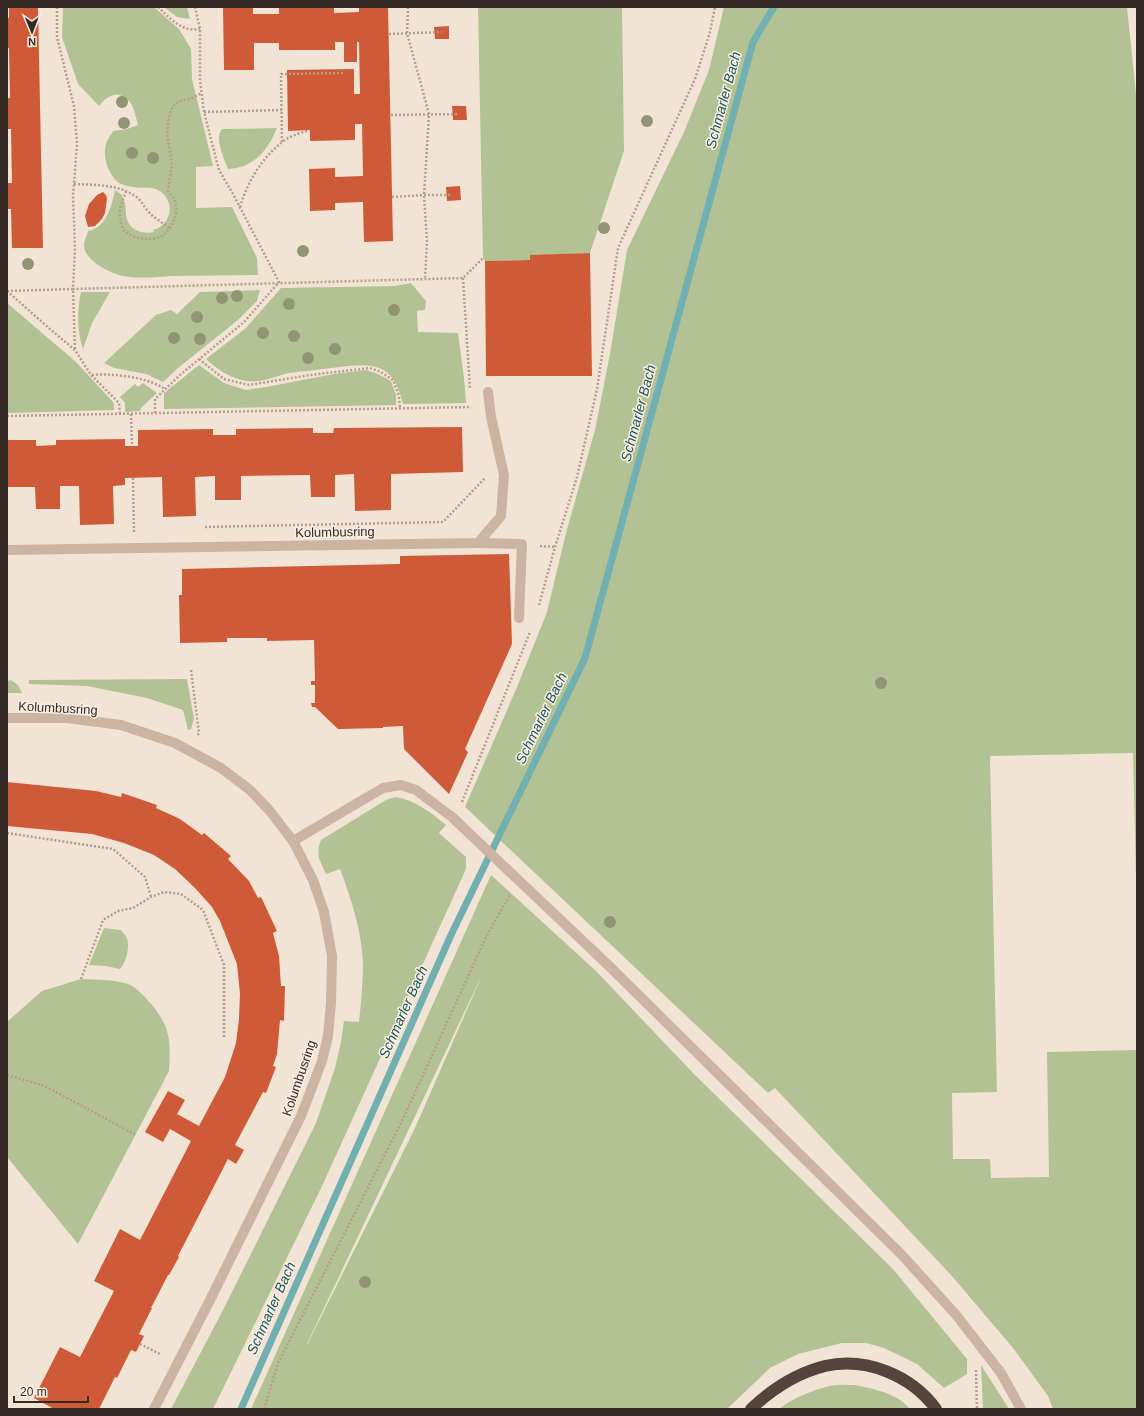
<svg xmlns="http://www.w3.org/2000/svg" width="1144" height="1416" font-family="Arial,sans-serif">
	<rect width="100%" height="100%" fill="#f2e4d5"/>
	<g fill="#b3c295" fill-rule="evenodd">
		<path d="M63,7H154L179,29L191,49L192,79L213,166L196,167V208L232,207L257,258L258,275C229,275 201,276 172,276C156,277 139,279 123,276C111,274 84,260 84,246C84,241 87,235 88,231C106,228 112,206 115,190C117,192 121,193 122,196C130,209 120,222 138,231C143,233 149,233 154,232L153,230C172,225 176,200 158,190C151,186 142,189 134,187C130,187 123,185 119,183C109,176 102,157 106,144C107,140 111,135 113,131L127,129L138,125C136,118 134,106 129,101C117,89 107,96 99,106L78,84L62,37Z"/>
		<polygon points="164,7 187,7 190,19 177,17"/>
		<polygon points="478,7 622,7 624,151 590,253 530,256 530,260 485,261 483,258"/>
		<polygon points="724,7 1127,7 1137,104 1137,921 1133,753 990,756 997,1092 952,1093 953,1159 990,1159 991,1178 1049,1177 1047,1052 1137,1050 1137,1409 1053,1409 1048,1396 1013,1348 951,1275 775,1088 768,1093 465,807 517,687 547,612 566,533 595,430 610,354 627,250 684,132 709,70"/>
		<path d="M277,128C268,150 254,168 228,169C224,158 214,139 222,129Z"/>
		<path d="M411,283L426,301L425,310L417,311L418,332L458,333C461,357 465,380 466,403L403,404C393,360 370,363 332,368C318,370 303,371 289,373C276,376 262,383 248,381C233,380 216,369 206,359L246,328L281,288L395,286Z"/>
		<polygon points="260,290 257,301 238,320 178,368 163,382 146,374 114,368 104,363 156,315 171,310 177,314 200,292"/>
		<path d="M81,292H110L92,323L83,349C77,331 77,311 81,292Z"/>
		<polygon points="7,303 75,361 112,401 114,404 114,410 7,413"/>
		<polygon points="199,365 224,383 246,390 266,387 334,374 366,370 378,374 391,381 396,395 396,405 164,409 164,393"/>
		<polygon points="143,383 157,393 141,408 140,411 125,412 125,403 120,397 135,384 138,387"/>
		<polygon points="187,679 194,719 191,729 188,730 183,710 147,698 87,686 29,684 29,680"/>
		<polygon points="11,680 18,685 22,693 7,693 7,681"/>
		<path d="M395,797C415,800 430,812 446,825L439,833L466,857V869L323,1184L213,1409H171L223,1310L316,1123L335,1068L341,1042L344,1021L359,1022C361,1003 363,983 363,964C362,931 351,899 340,869L326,874C320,860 315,855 321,840L386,800Z"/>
		<path d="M491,875L596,971L694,1074L893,1269L967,1359V1374L944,1388L917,1364L884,1348L866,1343H842L798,1354L770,1368L727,1409H251ZM483,973L415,1128L307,1345V1344Z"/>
		<path d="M104,928L121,930C123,933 126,936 127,938C130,948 126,962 120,969L105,966L89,965Z"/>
		<path d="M81,979C96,980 113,979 128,984C141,989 162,1015 166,1028C171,1042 170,1057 169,1071L78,1244L7,1157V1022L42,991Z"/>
		<polygon points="981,1365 1009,1409 983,1409"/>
		<path d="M855,1385C874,1389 897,1393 910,1409H779C793,1398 812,1390 830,1386C838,1384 847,1385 855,1385Z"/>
	</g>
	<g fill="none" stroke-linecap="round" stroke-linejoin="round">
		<polyline stroke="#72afb1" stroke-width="7" points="241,1409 451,935 585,658 753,42 774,7"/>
	</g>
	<g fill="#cf5a37">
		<polygon points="9,7 38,7 43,248 12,248 11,209 7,209 7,183 12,183 11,129 7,129 7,98 10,98 9,48 7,48 7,18 9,18"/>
		<polygon points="223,7 253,7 253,14 279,14 279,7 334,7 334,13 359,12 359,7 388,7 393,241 364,242 363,202 335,203 335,210 310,211 309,169 335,168 335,177 363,176 362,124 355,124 355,140 310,141 310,130 288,131 287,70 354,69 354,94 360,94 359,42 357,42 357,62 344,62 344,42 335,42 335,50 279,50 279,43 254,43 254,70 224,70"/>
		<polygon points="449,26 449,39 435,39 434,27"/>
		<polygon points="452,106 466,106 467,120 453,120"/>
		<polygon points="460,186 461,200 447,201 446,187"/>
		<polygon points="103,192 106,195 107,199 105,213 102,219 95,226 88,227 85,216 89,204 97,195"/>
		<polygon points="590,253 592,376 486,376 485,261 530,260 530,255"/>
		<polygon points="462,427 463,472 391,474 391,510 355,511 354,474 335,475 335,497 311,497 310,475 241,476 241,500 215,500 215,476 195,477 196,516 163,517 162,477 125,478 125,485 113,486 114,524 80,525 79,486 60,486 60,509 36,509 35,487 7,487 7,440 36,440 36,446 56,445 56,440 125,439 125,446 138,446 138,430 213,429 213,435 236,435 236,429 313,428 313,433 333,433 334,428"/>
		<polygon points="509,554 512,644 465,749 468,752 449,794 404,749 403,726 383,727 383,728 338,729 315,707 312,707 311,703 315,703 315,685 311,685 311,681 315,681 314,640 267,641 267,638 227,638 227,642 180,643 179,595 182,595 182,569 400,564 400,556"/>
		<polygon points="7,782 96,791 121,797 122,793 157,805 156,808 180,819 202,835 204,833 231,856 228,859 249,881 258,898 261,897 277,931 273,933 279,956 281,986 285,986 284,1021 280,1020 277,1054 273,1066 276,1067 266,1093 263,1092 235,1145 244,1150 236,1164 228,1159 178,1256 179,1257 169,1275 168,1275 151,1308 152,1308 139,1334 144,1336 136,1352 131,1350 117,1378 115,1377 99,1409 54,1409 34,1398 60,1347 80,1357 114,1291 94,1281 120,1229 140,1240 191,1141 170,1129 163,1142 145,1132 168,1091 185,1100 177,1114 199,1126 225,1077 236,1043 239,1019 240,994 237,964 220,921 212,907 195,888 175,869 154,855 124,843 92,834 7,826"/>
	</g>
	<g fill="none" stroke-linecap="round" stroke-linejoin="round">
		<g stroke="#b79d8b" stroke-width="2.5" stroke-dasharray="2 2" stroke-linecap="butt">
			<polyline points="57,7 57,37 74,106 77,144 73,196 75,248 73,289 463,278 483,258"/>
			<path d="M158,7C171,19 181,32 200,29"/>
			<polyline points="408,7 407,33 429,114 424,195 427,242 425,278"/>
			<polyline points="389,34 442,32"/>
			<polyline points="204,112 282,110"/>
			<polyline points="391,115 459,114"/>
			<polyline points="282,142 281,74 344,73"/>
			<path d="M74,184C95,185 117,184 135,196C141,200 143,205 147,210C152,217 162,222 169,228"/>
			<path d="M126,191C124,198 120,205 120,212C120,217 121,226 124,230C132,239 150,241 160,237C172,232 180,210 174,199C173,196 170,193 168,191L172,163L167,134L168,123L170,113L173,106L180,101L192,98L202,93"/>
			<polyline points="392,197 424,195 452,195"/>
			<path d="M240,207C247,183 261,159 281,143C289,136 300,133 310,130"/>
			<polyline points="463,278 470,389"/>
			<polyline points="7,291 51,330 75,350 91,375 119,403 120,415"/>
			<polyline points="7,291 73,289 75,350"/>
			<polyline points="199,359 224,379 249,385 310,375 370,368 381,372 393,380 399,396 400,408"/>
			<path d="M92,375C113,373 147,377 165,389"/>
			<polyline points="155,413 155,399 180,375 244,322 279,282 233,194 219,170 204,112 200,81 200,29 195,7"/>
			<polyline points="131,414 132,446"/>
			<polyline points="7,416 471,407"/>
			<polyline points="133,478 134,532"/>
			<polyline points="205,527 443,522 485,478"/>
			<polyline points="540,546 555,547"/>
			<polyline points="539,605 555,547 577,477 597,389 618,248 695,79 710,32 715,7"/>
			<polyline points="191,670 199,733 197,736"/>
			<polyline points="462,802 530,632"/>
			<polyline points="7,833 113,849 145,877 151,897"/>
			<polyline points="81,979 103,920 118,911 133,908 151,897 164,892 181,894 203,910 224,965 224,1039"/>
			<polyline points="7,1075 45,1086 136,1135"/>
			<polyline points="140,1344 160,1354"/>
			<polyline points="976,1370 977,1409"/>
			<polyline points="264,1409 278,1363 402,1121 486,937 510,895"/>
		</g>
		<g stroke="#cbb4a1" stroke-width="10">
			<polyline points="488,392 491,417 504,475 501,516"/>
			<polyline points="478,543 522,544 519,618"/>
		</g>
		<g stroke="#cbb4a1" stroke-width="10">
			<polyline points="7,550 478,543 501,516"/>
			<polyline points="7,718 67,718 121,725 175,743 221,768 250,790 269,810 293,841 313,880 324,912 332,956 331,1003 328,1036 322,1061 301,1116 209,1302 154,1409"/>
			<polyline points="293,841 383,788 401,785 416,790 452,817 608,965 902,1255 957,1316 1001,1373 1021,1409"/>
		</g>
		<path stroke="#56433b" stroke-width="12" d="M751,1409C771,1390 797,1373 825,1366C866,1357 911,1375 936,1409"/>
	</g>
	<g fill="#929575">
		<circle cx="122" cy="102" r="6"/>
		<circle cx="647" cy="121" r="6"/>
		<circle cx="124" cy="123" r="6"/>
		<circle cx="132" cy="153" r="6"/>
		<circle cx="153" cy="158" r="6"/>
		<circle cx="604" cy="228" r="6"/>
		<circle cx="303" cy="251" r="6"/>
		<circle cx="28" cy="264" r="6"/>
		<circle cx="237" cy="296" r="6"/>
		<circle cx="222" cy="298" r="6"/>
		<circle cx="289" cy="304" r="6"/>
		<circle cx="394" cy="310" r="6"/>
		<circle cx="197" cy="317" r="6"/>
		<circle cx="263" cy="333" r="6"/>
		<circle cx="294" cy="336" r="6"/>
		<circle cx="174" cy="338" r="6"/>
		<circle cx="200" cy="339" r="6"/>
		<circle cx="335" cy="349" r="6"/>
		<circle cx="308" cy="358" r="6"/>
		<circle cx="881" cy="683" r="6"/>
		<circle cx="610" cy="922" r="6"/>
		<circle cx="365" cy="1282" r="6"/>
	</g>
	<g text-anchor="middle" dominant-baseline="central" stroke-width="3" stroke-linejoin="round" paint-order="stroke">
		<g font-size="13" fill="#342924" stroke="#faefe2">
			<text transform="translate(335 532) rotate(-1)">Kolumbusring</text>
			<text transform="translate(58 708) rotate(3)">Kolumbusring</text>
			<text transform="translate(299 1078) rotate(-71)">Kolumbusring</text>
		</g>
		<g font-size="14" font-style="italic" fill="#175558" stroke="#faefe2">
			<text transform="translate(723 100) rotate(-75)">Schmarler Bach</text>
			<text transform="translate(638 413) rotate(-75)">Schmarler Bach</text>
			<text transform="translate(541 718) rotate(-64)">Schmarler Bach</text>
			<text transform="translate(403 1012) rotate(-66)">Schmarler Bach</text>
			<text transform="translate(271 1308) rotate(-66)">Schmarler Bach</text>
		</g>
	</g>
	<rect width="1144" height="1416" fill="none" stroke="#342924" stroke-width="16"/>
	<g transform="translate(32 32) rotate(179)" stroke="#faefe2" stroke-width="3" paint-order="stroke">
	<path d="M0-3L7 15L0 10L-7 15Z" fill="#342924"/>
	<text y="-6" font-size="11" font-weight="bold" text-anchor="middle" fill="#342924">N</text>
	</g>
	<path d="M14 1396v6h74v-6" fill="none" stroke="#342924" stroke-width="2"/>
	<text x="20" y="1396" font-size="12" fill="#342924" stroke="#faefe2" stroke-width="3" paint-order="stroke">20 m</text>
</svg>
